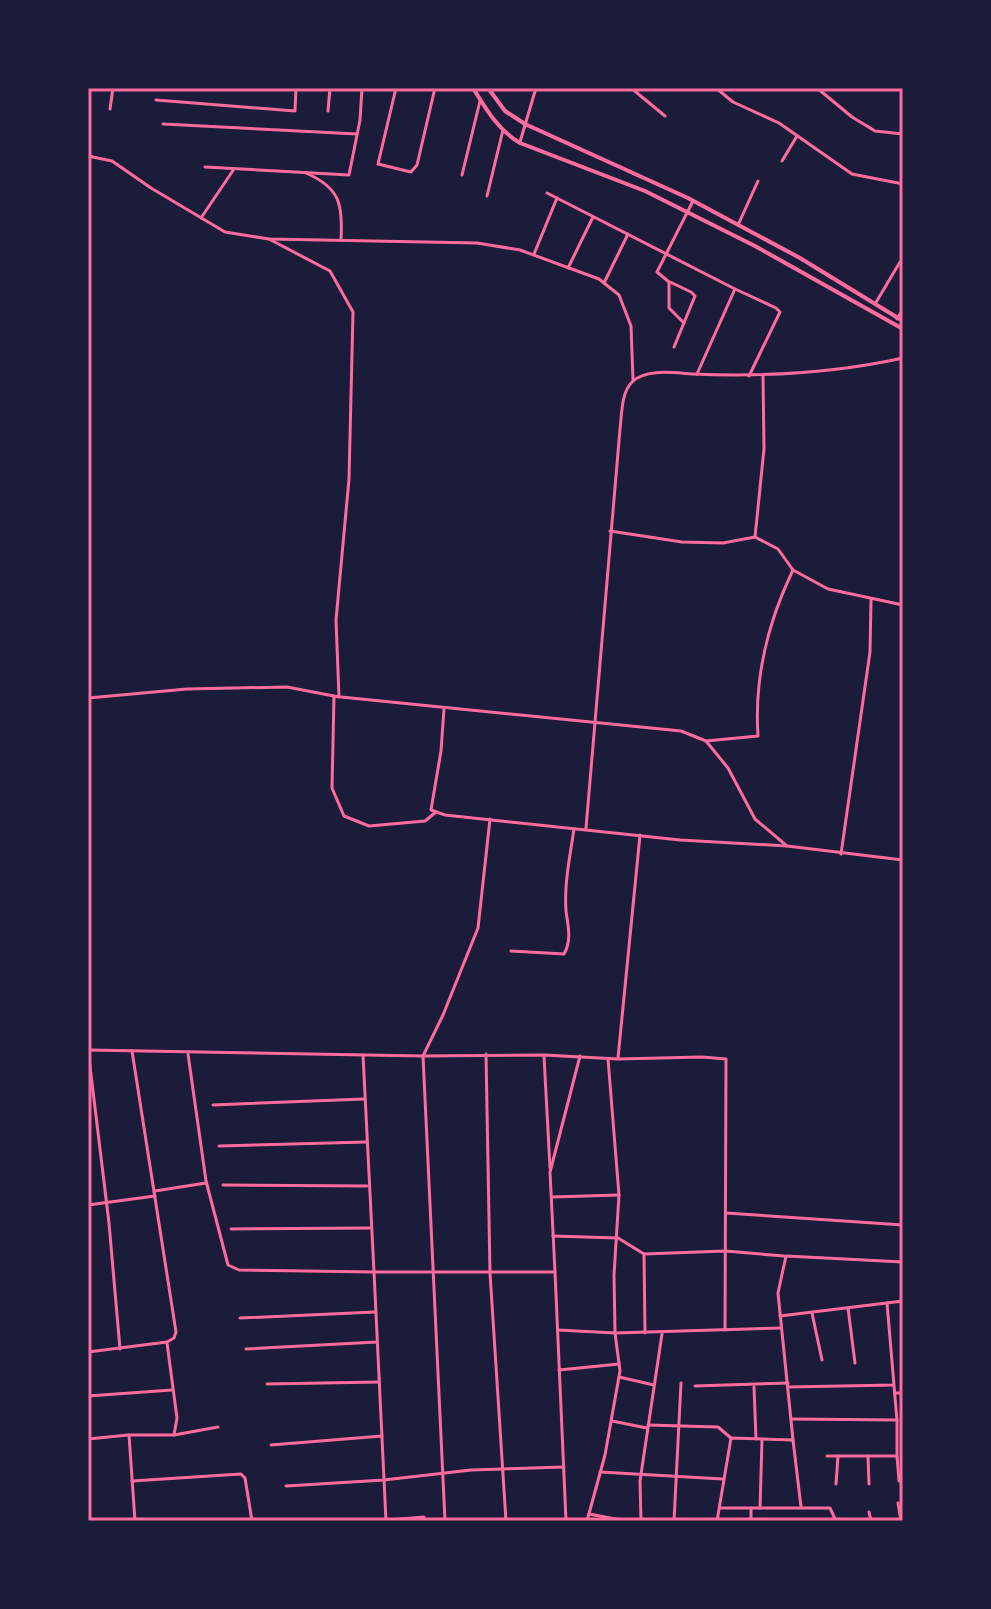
<svg xmlns="http://www.w3.org/2000/svg" width="991" height="1609" font-family="Mulish,sans-serif">
	<rect width="100%" height="100%" fill="#1b1b3a"/>
	<g fill="none" stroke-linecap="round" stroke-linejoin="round">
		<g stroke="#ff6b9d" stroke-width="3">
			<polyline points="396,88 378,164 411,172 417,165 435,88"/>
			<polyline points="631,88 665,116"/>
			<polyline points="716,88 733,102 779,123 852,174 903,184"/>
			<polyline points="817,88 852,117 875,131 903,134"/>
			<polyline points="899,88 903,91"/>
			<polyline points="156,100 295,111 296,88"/>
			<polyline points="110,109 113,88"/>
			<polyline points="328,111 330,88"/>
			<polyline points="163,124 357,134"/>
			<polyline points="520,142 536,88"/>
			<polyline points="88,156 112,161 151,188 225,232 269,239 477,243 520,250 599,279 619,295 631,326 633,380"/>
			<polyline points="782,161 797,136"/>
			<polyline points="205,167 349,175 360,120 362,88"/>
			<path d="M306,173C340,188 343,204 341,240"/>
			<polyline points="462,175 480,101"/>
			<polyline points="547,193 735,289"/>
			<polyline points="487,196 503,130"/>
			<polyline points="201,218 234,169"/>
			<polyline points="738,225 758,181"/>
			<polyline points="534,254 557,198"/>
			<polyline points="568,268 593,217"/>
			<polyline points="670,282 691,292 695,296 674,347"/>
			<polyline points="604,283 628,234"/>
			<polyline points="875,304 900,262 903,264"/>
			<polyline points="897,319 903,309"/>
			<polyline points="684,323 669,308 669,282 657,272 693,201"/>
			<polyline points="697,374 735,289 776,308 780,312 749,376"/>
			<polyline points="610,531 682,542 723,543 755,537 778,549 793,570 828,589 903,605"/>
			<polyline points="755,537 764,449 763,375"/>
			<polyline points="334,696 332,788 344,816 369,826 425,821 436,812"/>
			<polyline points="341,697 681,731 706,741 728,768 755,819 787,846 903,860"/>
			<polyline points="88,698 187,689 287,687 339,697 336,620 349,479 353,312 330,271 269,239"/>
			<polyline points="444,709 441,751 431,810 445,815 680,840 787,846"/>
			<path d="M706,741L758,736C754,677 768,622 793,570"/>
			<path d="M586,828L620,429C622,414 621,393 632,382C645,368 676,373 692,374C762,377 835,373 903,358"/>
			<polyline points="841,854 870,652 871,600"/>
			<path d="M511,951L564,954C572,940 568,926 566,911C564,884 570,856 574,829"/>
			<polyline points="88,1050 423,1056 544,1055 618,1059 702,1057 726,1059 725,1330"/>
			<polyline points="88,1050 109,1223 120,1349"/>
			<polyline points="188,1054 206,1181 228,1265 239,1270 374,1272 363,1055"/>
			<polyline points="486,1054 490,1273 506,1521"/>
			<polyline points="544,1056 550,1168"/>
			<polyline points="618,1058 640,835"/>
			<polyline points="213,1105 364,1099"/>
			<polyline points="219,1146 366,1142"/>
			<polyline points="223,1185 367,1186"/>
			<polyline points="155,1191 206,1183"/>
			<polyline points="552,1197 619,1195"/>
			<polyline points="88,1205 155,1196"/>
			<polyline points="726,1213 903,1225"/>
			<polyline points="231,1229 370,1228"/>
			<polyline points="553,1236 618,1238 644,1254 645,1333"/>
			<polyline points="644,1254 725,1251 784,1256"/>
			<polyline points="555,1272 550,1172 580,1056"/>
			<polyline points="848,1308 855,1363"/>
			<polyline points="812,1313 822,1360"/>
			<polyline points="780,1316 903,1301"/>
			<polyline points="240,1318 375,1312"/>
			<polyline points="558,1330 615,1333 614,1275 619,1195 608,1059"/>
			<polyline points="246,1349 377,1342"/>
			<polyline points="88,1352 167,1342 174,1338 176,1332 132,1051"/>
			<polyline points="559,1370 619,1364"/>
			<polyline points="619,1377 654,1385"/>
			<polyline points="267,1384 379,1382"/>
			<polyline points="695,1386 788,1383"/>
			<polyline points="754,1387 756,1439"/>
			<polyline points="788,1387 894,1385 887,1303"/>
			<polyline points="895,1393 903,1393"/>
			<polyline points="88,1396 172,1390"/>
			<polyline points="791,1419 897,1420 894,1386"/>
			<polyline points="612,1421 647,1428"/>
			<polyline points="648,1425 718,1427 731,1438"/>
			<polyline points="174,1435 218,1427"/>
			<polyline points="88,1439 128,1435"/>
			<polyline points="793,1440 801,1507"/>
			<polyline points="271,1445 382,1436"/>
			<polyline points="827,1456 897,1456 899,1481"/>
			<polyline points="868,1456 869,1484"/>
			<polyline points="897,1456 897,1420"/>
			<polyline points="600,1472 723,1479"/>
			<polyline points="132,1481 241,1474 245,1478 252,1521"/>
			<polyline points="836,1484 838,1456"/>
			<polyline points="286,1486 384,1480 471,1470 564,1467"/>
			<polyline points="898,1503 901,1521"/>
			<polyline points="720,1508 751,1508 751,1521"/>
			<polyline points="751,1508 830,1508 836,1521"/>
			<polyline points="760,1508 762,1440"/>
			<polyline points="869,1512 871,1521"/>
			<polyline points="589,1514 626,1521"/>
			<polyline points="388,1520 424,1517"/>
			<polyline points="135,1521 129,1435 174,1435 177,1418 167,1343"/>
			<polyline points="386,1521 374,1272 555,1272 566,1521"/>
			<polyline points="445,1521 423,1056 443,1015 478,928 490,819"/>
			<polyline points="587,1521 605,1455 620,1371 615,1333 781,1328"/>
			<polyline points="641,1521 640,1481 662,1334"/>
			<polyline points="674,1521 681,1383"/>
			<polyline points="717,1521 731,1438 793,1440 778,1293 786,1256 903,1262"/>
		</g>
		<g stroke="#ff6b9d" stroke-width="4">
			<path d="M473,88C486,109 498,130 520,143L645,191L755,246L903,329"/>
			<polyline points="488,88 505,111 525,124 688,198 800,258 903,321"/>
		</g>
	</g>
	<rect width="991" height="1609" fill="none" stroke="#1b1b3a" stroke-width="180"/>
	<rect x="90" y="90" width="811" height="1429" fill="none" stroke="#ff6b9d" stroke-width="3"/>
</svg>
